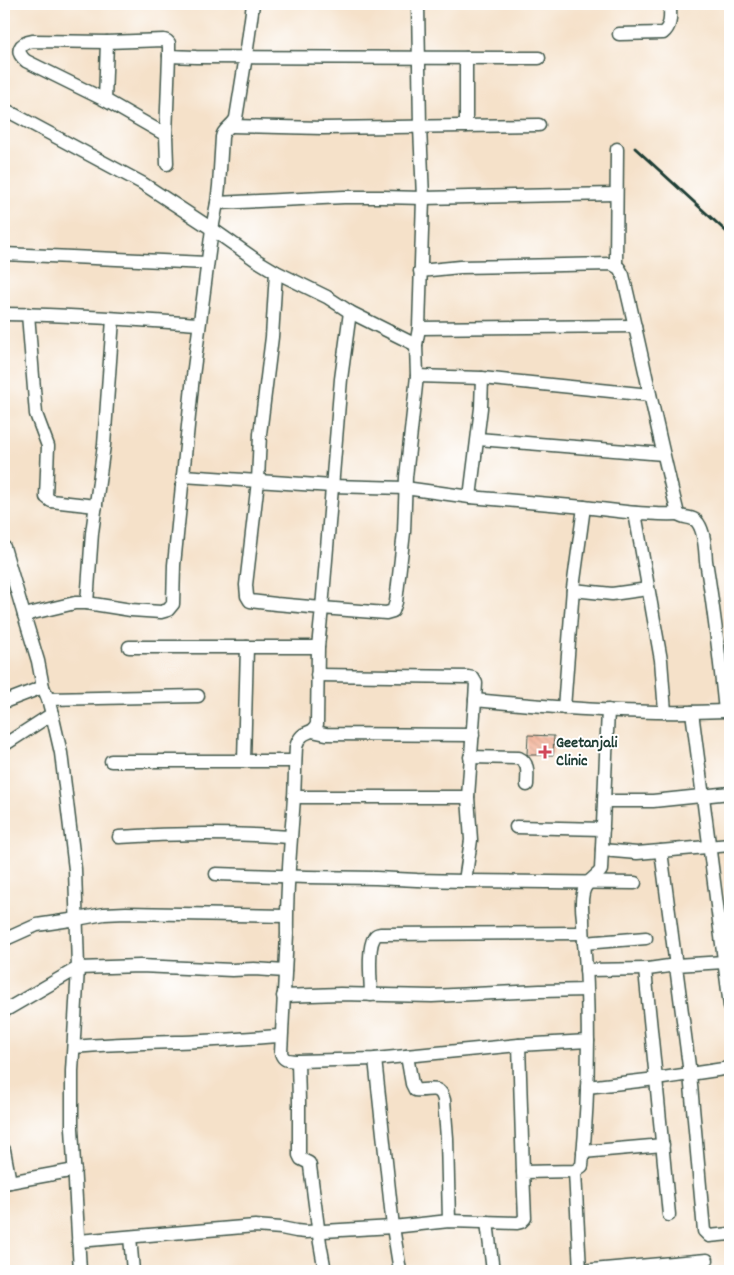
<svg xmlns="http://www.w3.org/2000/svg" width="734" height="1275" font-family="Dekko,sans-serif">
	<defs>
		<pattern id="building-back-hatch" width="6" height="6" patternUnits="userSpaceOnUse" patternTransform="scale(1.25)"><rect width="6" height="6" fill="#f2a687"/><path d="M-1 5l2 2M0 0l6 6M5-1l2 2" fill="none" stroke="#c3886f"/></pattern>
	</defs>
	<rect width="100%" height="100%" fill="#fff"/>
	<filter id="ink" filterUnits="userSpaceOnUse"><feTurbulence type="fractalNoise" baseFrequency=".02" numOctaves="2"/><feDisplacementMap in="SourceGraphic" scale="10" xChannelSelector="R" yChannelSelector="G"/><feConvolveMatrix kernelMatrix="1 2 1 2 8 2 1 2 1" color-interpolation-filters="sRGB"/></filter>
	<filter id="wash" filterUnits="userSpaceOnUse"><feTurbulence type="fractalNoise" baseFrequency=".0096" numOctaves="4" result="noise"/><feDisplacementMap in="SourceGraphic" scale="20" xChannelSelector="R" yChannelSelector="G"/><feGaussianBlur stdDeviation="1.12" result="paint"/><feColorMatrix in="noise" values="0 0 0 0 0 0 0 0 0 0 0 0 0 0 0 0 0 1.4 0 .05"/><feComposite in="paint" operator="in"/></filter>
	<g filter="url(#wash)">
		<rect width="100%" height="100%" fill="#f5e1c9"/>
		<g id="blocks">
			<polygon fill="url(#building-back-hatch)" points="528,735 554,736 553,755 528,755 527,754"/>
		</g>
	</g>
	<g filter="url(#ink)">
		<use href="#blocks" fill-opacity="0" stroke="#3f564a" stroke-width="1"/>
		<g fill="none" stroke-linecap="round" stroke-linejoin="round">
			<g stroke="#3f564a" stroke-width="15">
				<g id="street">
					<path d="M619,34L663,33C672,26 670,15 670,4"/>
					<polyline points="466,58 466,126"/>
					<polyline points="105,100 107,42"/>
					<polyline points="4,109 142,183 212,229 256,260 276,272 327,297 350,312 416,345"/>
					<polyline points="232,126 323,128 539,125"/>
					<path d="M166,135L105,100L26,61C14,51 20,43 33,41L107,42L164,40L167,41L169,43V56L196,57L539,58"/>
					<polyline points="167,164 166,135 169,56"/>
					<polyline points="217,203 344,197 382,197 423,198 616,194"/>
					<polyline points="4,254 207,263"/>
					<polyline points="616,265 617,149"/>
					<path d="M420,271L460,267L612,264L619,268L623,275C642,354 658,435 678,514C684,519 694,516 698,523C705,533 705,549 706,561C714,610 720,661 725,711H730"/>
					<polyline points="276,272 272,337 260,434 258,481 246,585 247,596 250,601 276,604 322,608 341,379 350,312"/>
					<path d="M4,314C69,314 134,320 199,324"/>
					<polyline points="28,314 36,414 48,446 46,497 51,501 96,506"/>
					<polyline points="419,328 635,326"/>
					<polyline points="417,376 482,378 650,395"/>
					<polyline points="478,439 663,454"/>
					<polyline points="183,476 332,486 405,488 470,497 584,507"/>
					<polyline points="470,497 481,408 482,378"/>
					<polyline points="635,513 661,660 665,712"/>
					<polyline points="4,547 24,615 38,661 43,687 48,699 52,714 61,753 75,869 78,968 72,1071 72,1128 80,1271"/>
					<polyline points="573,590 612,594 648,589"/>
					<polyline points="87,603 92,533 104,445 113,319"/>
					<path d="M24,615L75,603H87L131,610L161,612L168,610L173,604L174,565L193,376L212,229L217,203L219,186L222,137C223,129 233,126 236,118L246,56L253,4"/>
					<polyline points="129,647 318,647"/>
					<polyline points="317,675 468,677 473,678 476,683 475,700"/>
					<polyline points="48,699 198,696"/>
					<polyline points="4,702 43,687"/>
					<path d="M564,708L573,588L584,507C615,511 647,515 678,514"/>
					<polyline points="692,712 730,1006"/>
					<polyline points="312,731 326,734 473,735"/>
					<polyline points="4,745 52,714"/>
					<path d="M470,757L519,758C530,763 527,775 527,785"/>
					<polyline points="111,761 295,761"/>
					<polyline points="244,761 247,647"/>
					<path d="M294,797H468L475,700C558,708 641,715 725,711"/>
					<polyline points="604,801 653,801 730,793"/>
					<polyline points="516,827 603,829"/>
					<path d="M119,837C176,833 233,833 290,837"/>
					<polyline points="602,850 637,853 730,845"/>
					<polyline points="661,851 690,1074 656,1079 645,970 648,969 676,965 724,962"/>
					<polyline points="216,874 307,877 376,878 417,880 465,881 471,840 468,797"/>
					<polyline points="465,881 635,883"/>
					<polyline points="4,938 8,938 37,925 77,919 104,914 126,913 286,916"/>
					<polyline points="584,943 646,938"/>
					<polyline points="586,970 648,969"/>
					<path d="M371,995C371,982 367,949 374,938C376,934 377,935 380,934L583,933"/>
					<polyline points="283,996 340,994 432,996 540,991 587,990"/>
					<polyline points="4,1011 78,968 140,966 232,970 254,969 285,971"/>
					<polyline points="519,1045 523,1172"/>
					<path d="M74,1047C108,1044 143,1043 177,1042C212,1041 247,1038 281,1036"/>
					<path d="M407,1056L412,1084L415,1090C428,1092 440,1083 444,1100L447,1138L449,1221"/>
					<polyline points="375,1059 393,1227 400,1271"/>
					<polyline points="298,1061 375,1059 519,1045 588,1041"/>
					<polyline points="730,1068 690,1074 704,1231 709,1236 730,1234"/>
					<polyline points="587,1087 656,1079 669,1215"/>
					<polyline points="4,1150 10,1182"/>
					<polyline points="583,1152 663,1145"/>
					<polyline points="575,1171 580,1271"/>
					<polyline points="4,1183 75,1170"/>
					<polyline points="487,1222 493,1271"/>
					<polyline points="130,1237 133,1271"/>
					<path d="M78,1241L255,1226L281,1228L296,1231L306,1232L393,1227L449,1221L517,1223L521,1222L525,1218L523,1172L575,1171L582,1166C588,1108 589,1050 587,991C587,967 583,943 583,919C582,911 581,901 583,893C585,881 596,878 601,870L608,710"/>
					<path d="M325,1271L320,1243L310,1166L309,1163L301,1159L299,1155V1102L298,1061C289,1060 284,1062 281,1053L287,934C286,888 291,843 294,797C295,780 295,764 296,747C302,727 312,737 317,724L318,647L322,608L386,613L393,611L396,602L404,532L406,477L417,376L416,345L419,328L423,198L420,127L418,4"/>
					<polyline points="581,1271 707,1260"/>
				</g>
			</g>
			<use href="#street" stroke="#fff" stroke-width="12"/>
			<polyline stroke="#1f3d34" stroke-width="3" points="635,148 730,235"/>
		</g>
	</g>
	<path fill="#d1495b" stroke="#fff" stroke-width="2" d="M542.5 744.5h5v5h5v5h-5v5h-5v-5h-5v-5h5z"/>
	<g text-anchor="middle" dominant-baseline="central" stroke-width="4" stroke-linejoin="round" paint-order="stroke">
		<g font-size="16" font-weight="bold" fill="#1f3d34" stroke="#fff" text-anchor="start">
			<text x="556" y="743">Geetanjali<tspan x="556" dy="18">Clinic</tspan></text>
		</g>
	</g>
	<rect width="734" height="1275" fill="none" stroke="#fff" stroke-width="20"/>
</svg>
